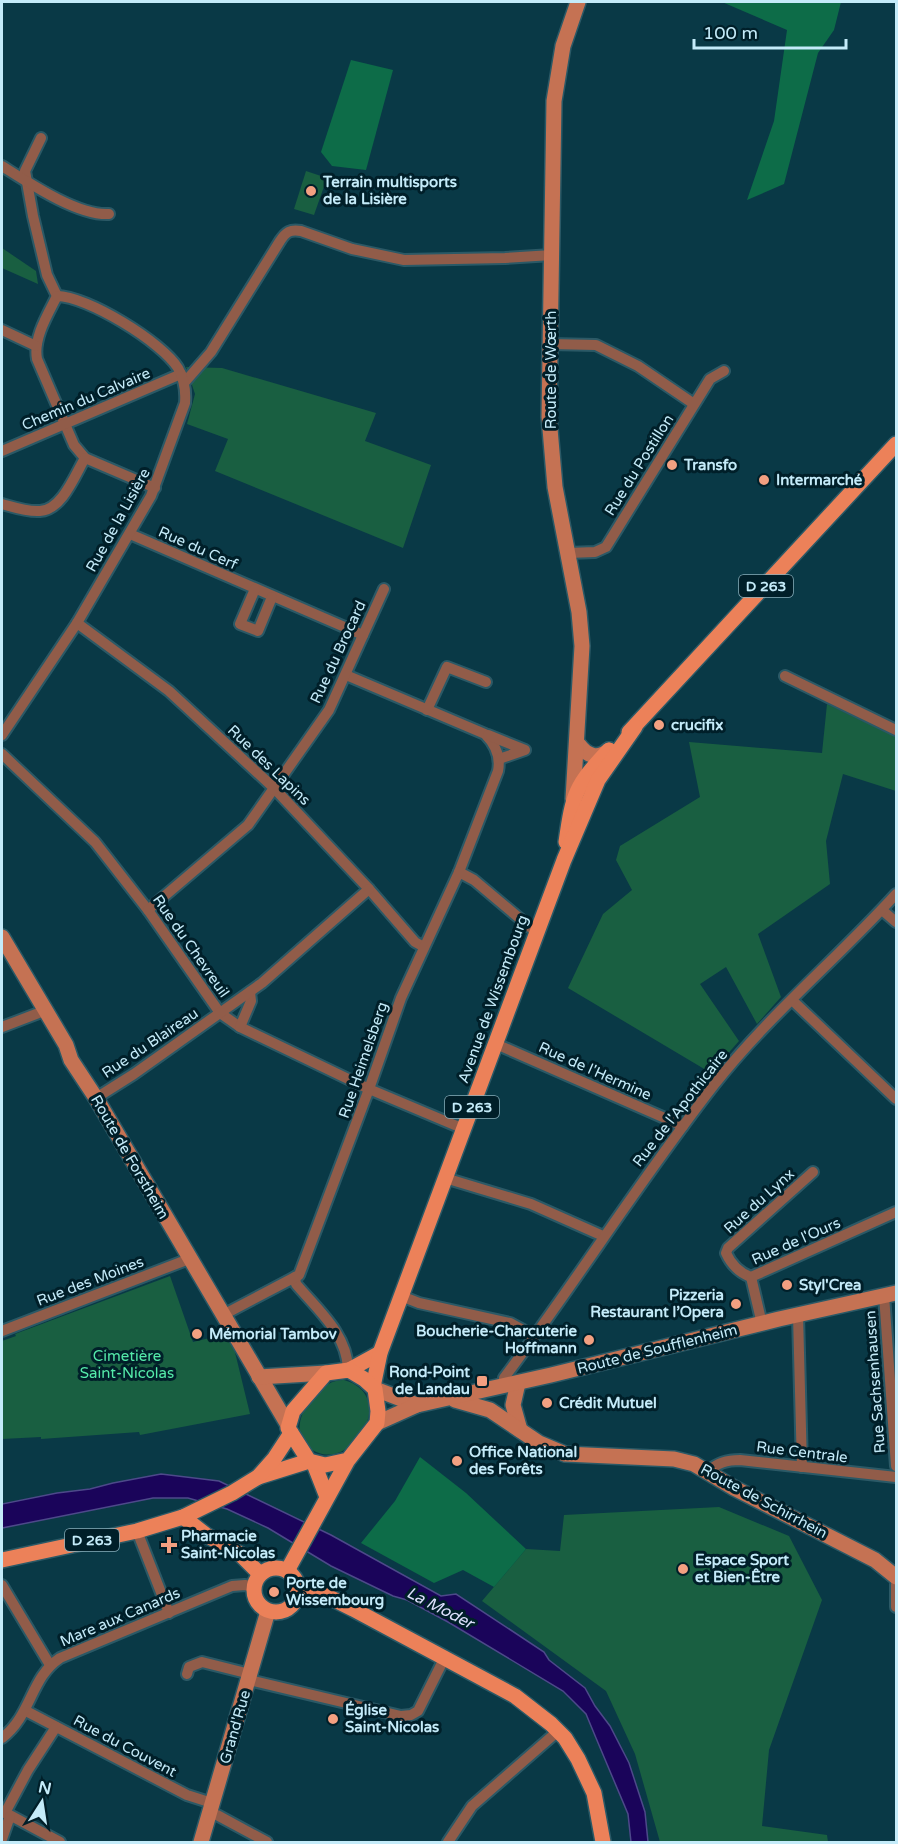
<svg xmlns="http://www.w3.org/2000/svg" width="898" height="1844" font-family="'Varela Round',sans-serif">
	<rect width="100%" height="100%" fill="#093946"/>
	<g fill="#195f41">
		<polygon points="306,171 327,178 314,215 294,209"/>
		<polygon points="2,248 36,271 38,284 2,268"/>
		<polygon points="186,367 222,368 376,413 365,441 431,465 403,548 215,471 228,439 187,424 195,394"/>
		<polygon points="827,704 896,737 896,791 843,774 826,841 830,884 758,934 781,997 757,1024 726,967 700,984 739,1041 711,1073 568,988 603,914 632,890 616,860 620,846 700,797 689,742 822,753"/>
		<polygon points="170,1276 193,1342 226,1334 233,1344 250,1414 140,1435 139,1432 41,1439 41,1437 2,1439 2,1341 16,1336 15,1334"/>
		<path d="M344,1380C397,1395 356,1466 319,1453C276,1438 314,1378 344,1380Z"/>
		<polygon points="719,1507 789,1536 822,1600 769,1750 762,1826 827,1835 828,1842 660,1842 635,1754 606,1691 482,1601 526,1549 560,1551 564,1515"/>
	</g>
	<g fill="#0d6c48">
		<polygon points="722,2 841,2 834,30 818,53 784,184 747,200 774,121 787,30"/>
		<polygon points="351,60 393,70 366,170 332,166 321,152"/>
		<polygon points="420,1457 466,1493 526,1549 494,1587 463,1570 434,1583 361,1543 395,1501"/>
	</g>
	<polygon fill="#1a045a" stroke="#4d498a" stroke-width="1.5" points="161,1474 219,1481 331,1535 441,1596 456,1594 544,1652 549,1660 585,1688 595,1706 610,1726 629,1763 645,1812 648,1842 631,1842 628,1814 596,1738 586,1714 563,1691 448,1622 407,1600 393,1596 331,1566 268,1528 227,1509 188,1498 153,1498 2,1528 2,1504 57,1493 90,1489 113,1483"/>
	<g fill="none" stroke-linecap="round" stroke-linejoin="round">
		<g stroke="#2b5966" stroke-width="14">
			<g id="street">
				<path d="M41,138L25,171L33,216L47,275L57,296C48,314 33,338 37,359L74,445L85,458L155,488"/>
				<path d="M2,166C29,183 78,216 109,214"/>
				<polyline points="2,330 36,346"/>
				<polyline points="550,344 596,345 638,366 694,404"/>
				<path d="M184,383L211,352L280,241C286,232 290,229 301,231L352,249L404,260L505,258L552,255"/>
				<polyline points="2,451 181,374"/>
				<path d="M2,504C13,507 27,512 40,511C62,510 75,475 85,458"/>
				<polyline points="130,534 363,635"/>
				<polyline points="568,553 595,552 606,547 710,379 724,371"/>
				<polyline points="255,589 240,624 258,631 272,597"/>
				<polyline points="77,623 169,691 274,788 369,889 415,942 424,947"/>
				<path d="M346,675L485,734C495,744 501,756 498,771L459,872"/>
				<polyline points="785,676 896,730"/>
				<polyline points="427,710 447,667 486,682"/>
				<path d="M2,735L77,623L151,496L185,403C186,391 184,379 178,368C162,342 87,296 57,296"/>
				<polyline points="488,735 525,750 499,759"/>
				<polyline points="2,754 95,842 148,910 220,1013 240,1027 369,1089 464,1129"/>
				<polyline points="148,910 248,825 329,710 384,589"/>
				<polyline points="882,910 896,922"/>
				<polyline points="792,1000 896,1099"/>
				<polyline points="2,1027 44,1011"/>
				<polyline points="240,1027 251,1001 250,992"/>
				<polyline points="496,1044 683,1126"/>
				<polyline points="96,1098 134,1074 262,983 369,889"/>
				<polyline points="445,1178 531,1204 603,1236"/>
				<path d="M295,1277L296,1284C318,1310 347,1334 348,1369"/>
				<path d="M751,1277C740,1273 731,1264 726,1253L728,1248L813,1172"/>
				<polyline points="884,1295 896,1466"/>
				<polyline points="401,1296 419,1303 510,1323 534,1336"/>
				<polyline points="223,1315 299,1275 369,1089 401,998 459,872 474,880 537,933"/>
				<polyline points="798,1315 802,1467"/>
				<polyline points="762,1324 751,1277 896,1212"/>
				<polyline points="2,1331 189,1259"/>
				<path d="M504,1386V1378C576,1282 640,1180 714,1085C768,1016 837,959 896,894"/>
				<path d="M708,1471C718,1463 726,1460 740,1460L896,1477"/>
				<polyline points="137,1531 169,1613"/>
				<polyline points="896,1584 896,1607"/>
				<polyline points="2,1585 50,1665"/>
				<polyline points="187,1674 189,1667 202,1662 250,1674"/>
				<polyline points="249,1680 401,1716 411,1715 418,1711 444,1659"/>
				<polyline points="26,1711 187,1795 212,1803"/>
				<path d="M2,1738C32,1715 30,1678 60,1658L232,1586L245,1585L254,1587"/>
				<polyline points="2,1811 60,1842"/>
				<polyline points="5,1813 28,1770 56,1727"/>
				<polyline points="210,1813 217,1815 267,1842"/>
				<polyline points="2,1839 10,1816"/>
				<polyline points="448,1842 472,1806 558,1731"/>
			</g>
		</g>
		<g stroke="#2b5966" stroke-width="18">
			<g id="secondary">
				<path d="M579,745C587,756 598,760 609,750"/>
				<polyline points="573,799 582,646 579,612 555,487 549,417 554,101 563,46 578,2"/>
				<polyline points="2,937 66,1045 71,1060 96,1098 288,1425"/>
				<polyline points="259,1377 326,1373"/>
				<polyline points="518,1383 513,1405 520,1430"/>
				<polyline points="375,1389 417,1405"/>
				<polyline points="455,1400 490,1410 539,1443 565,1454 674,1459 694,1464 734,1488 875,1560 896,1577"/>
				<polyline points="377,1423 417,1405 551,1375 779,1319 896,1293"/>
				<polyline points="201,1842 268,1611"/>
			</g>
		</g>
		<g stroke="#2b5966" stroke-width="18">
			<g id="primary">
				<polyline points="629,732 896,444"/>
				<path d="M566,842C573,793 575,786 609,750"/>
				<polyline points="349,1370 380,1353"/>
				<polyline points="373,1387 380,1353 564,860 598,780 635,727"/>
				<polyline points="314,1464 327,1497"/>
				<polyline points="258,1477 309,1461"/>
				<polyline points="183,1517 206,1535 240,1554 260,1574"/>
				<polyline points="2,1560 137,1531 183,1517 232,1493 258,1477 274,1459 291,1433"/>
				<circle cx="276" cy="1590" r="22"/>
				<polyline points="287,1571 348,1460 377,1423 378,1411 375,1389 364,1379 349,1370 326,1373 293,1411 288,1428 309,1461 325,1465 348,1460"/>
				<polyline points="298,1588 327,1596 353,1609 515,1696 551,1724 565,1738 578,1759 594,1793 603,1842"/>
			</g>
		</g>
		<use href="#street" stroke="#915c49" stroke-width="10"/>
		<use href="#secondary" stroke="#c57253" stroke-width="15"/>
		<use href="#primary" stroke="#ec8159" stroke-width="15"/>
	</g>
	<g fill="#f3a081" stroke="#001f29" stroke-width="2">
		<circle cx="311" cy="191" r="6"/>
		<circle cx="672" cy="465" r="6"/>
		<circle cx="764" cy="480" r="6"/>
		<circle cx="659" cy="725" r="6"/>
		<circle cx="787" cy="1285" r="6"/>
		<circle cx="736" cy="1304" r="6"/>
		<circle cx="197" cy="1334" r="6"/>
		<circle cx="589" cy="1340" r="6"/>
		<rect x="476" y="1375" width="12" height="12" rx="3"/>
		<circle cx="547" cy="1403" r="6"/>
		<circle cx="457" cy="1461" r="6"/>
		<path d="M166 1536h6v6h6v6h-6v6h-6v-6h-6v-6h6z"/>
		<circle cx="683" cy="1569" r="6"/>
		<circle cx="274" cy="1592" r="6"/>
		<circle cx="333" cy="1719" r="6"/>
	</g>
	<g text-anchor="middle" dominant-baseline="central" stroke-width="6" stroke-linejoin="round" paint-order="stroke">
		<g fill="#001f29" stroke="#89aebb" stroke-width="1.5">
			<rect x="739" y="575" width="54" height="22" rx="4.5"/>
			<rect x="445" y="1096" width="54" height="22" rx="4.5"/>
			<rect x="65" y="1529" width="54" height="22" rx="4.5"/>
		</g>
		<g font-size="14" font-weight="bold" fill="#c4ebf9">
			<text x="766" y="586">D 263</text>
			<text x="472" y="1107">D 263</text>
			<text x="92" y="1540">D 263</text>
		</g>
		<g font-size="15" font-weight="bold" fill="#c4ebf9" stroke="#001f29" text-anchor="start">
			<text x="323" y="182">Terrain multisports<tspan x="323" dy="17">de la Lisière</tspan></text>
			<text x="684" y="465">Transfo</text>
			<text x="776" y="480">Intermarché</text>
			<text x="671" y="725">crucifix</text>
			<text x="799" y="1285">Styl'Crea</text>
			<text x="724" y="1295" text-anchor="end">Pizzeria<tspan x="724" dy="17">Restaurant l’Opera</tspan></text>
			<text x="577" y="1331" text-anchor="end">Boucherie-Charcuterie<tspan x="577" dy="17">Hoffmann</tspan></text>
			<text x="209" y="1334">Mémorial Tambov</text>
			<text x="470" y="1372" text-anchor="end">Rond-Point<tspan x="470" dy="17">de Landau</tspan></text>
			<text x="559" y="1403">Crédit Mutuel</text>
			<text x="469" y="1452">Office National<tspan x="469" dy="17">des Forêts</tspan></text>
			<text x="181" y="1536">Pharmacie<tspan x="181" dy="17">Saint-Nicolas</tspan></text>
			<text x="695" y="1560">Espace Sport<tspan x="695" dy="17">et Bien-Être</tspan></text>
			<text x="286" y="1583">Porte de<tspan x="286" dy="17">Wissembourg</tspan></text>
			<text x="345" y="1710">Église<tspan x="345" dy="17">Saint-Nicolas</tspan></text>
		</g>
		<g font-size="15" fill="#c4ebf9" stroke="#001f29">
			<text transform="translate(551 370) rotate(-90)">Route de Wœrth</text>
			<text transform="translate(86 399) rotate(-23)">Chemin du Calvaire</text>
			<text transform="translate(639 465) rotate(-58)">Rue du Postillon</text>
			<text transform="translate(118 520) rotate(-61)">Rue de la Lisière</text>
			<text transform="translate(198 548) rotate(24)">Rue du Cerf</text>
			<text transform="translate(338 652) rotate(-65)">Rue du Brocard</text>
			<text transform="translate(269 765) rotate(44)">Rue des Lapins</text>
			<text transform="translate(191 946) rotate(55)">Rue du Chevreuil</text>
			<text transform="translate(493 999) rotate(-70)">Avenue de Wissembourg</text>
			<text transform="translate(150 1043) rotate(-34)">Rue du Blaireau</text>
			<text transform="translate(363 1060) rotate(-71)">Rue Heimelsberg</text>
			<text transform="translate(595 1071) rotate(24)">Rue de l'Hermine</text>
			<text transform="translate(680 1108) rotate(-52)">Rue de l'Apothicaire</text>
			<text transform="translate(130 1157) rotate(60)">Route de Forstheim</text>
			<text transform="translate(759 1201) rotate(-42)">Rue du Lynx</text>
			<text transform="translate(796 1241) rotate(-24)">Rue de l'Ours</text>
			<text transform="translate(90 1281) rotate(-21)">Rue des Moines</text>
			<text transform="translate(657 1349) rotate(-14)">Route de Soufflenheim</text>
			<text transform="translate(875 1382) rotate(-94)">Rue Sachsenhausen</text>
			<text transform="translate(802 1452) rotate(7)">Rue Centrale</text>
			<text transform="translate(764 1501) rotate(28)">Route de Schirrhein</text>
			<text transform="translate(120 1617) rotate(-23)">Mare aux Canards</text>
			<text transform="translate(235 1727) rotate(-74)">Grand'Rue</text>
			<text transform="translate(125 1746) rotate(28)">Rue du Couvent</text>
		</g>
		<g font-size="15" fill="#54eaa9" stroke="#001f29">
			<text x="127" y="1356">Cimetière<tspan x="127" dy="17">Saint-Nicolas</tspan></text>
		</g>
		<g font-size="16" font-style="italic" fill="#dde0fd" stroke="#001f29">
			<text transform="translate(440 1608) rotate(27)">La Moder</text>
		</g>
	</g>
	<rect width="898" height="1844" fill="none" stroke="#c4ebf9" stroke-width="6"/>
	<g transform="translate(42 1802) rotate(12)" stroke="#001f29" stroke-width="4.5" paint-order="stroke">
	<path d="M0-4.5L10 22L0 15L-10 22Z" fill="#c4ebf9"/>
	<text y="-9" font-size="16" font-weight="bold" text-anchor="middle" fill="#c4ebf9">N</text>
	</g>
	<path d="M694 39v9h152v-9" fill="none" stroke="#c4ebf9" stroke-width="3"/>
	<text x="703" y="39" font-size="18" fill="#c4ebf9" stroke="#001f29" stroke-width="4.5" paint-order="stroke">100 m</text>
</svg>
